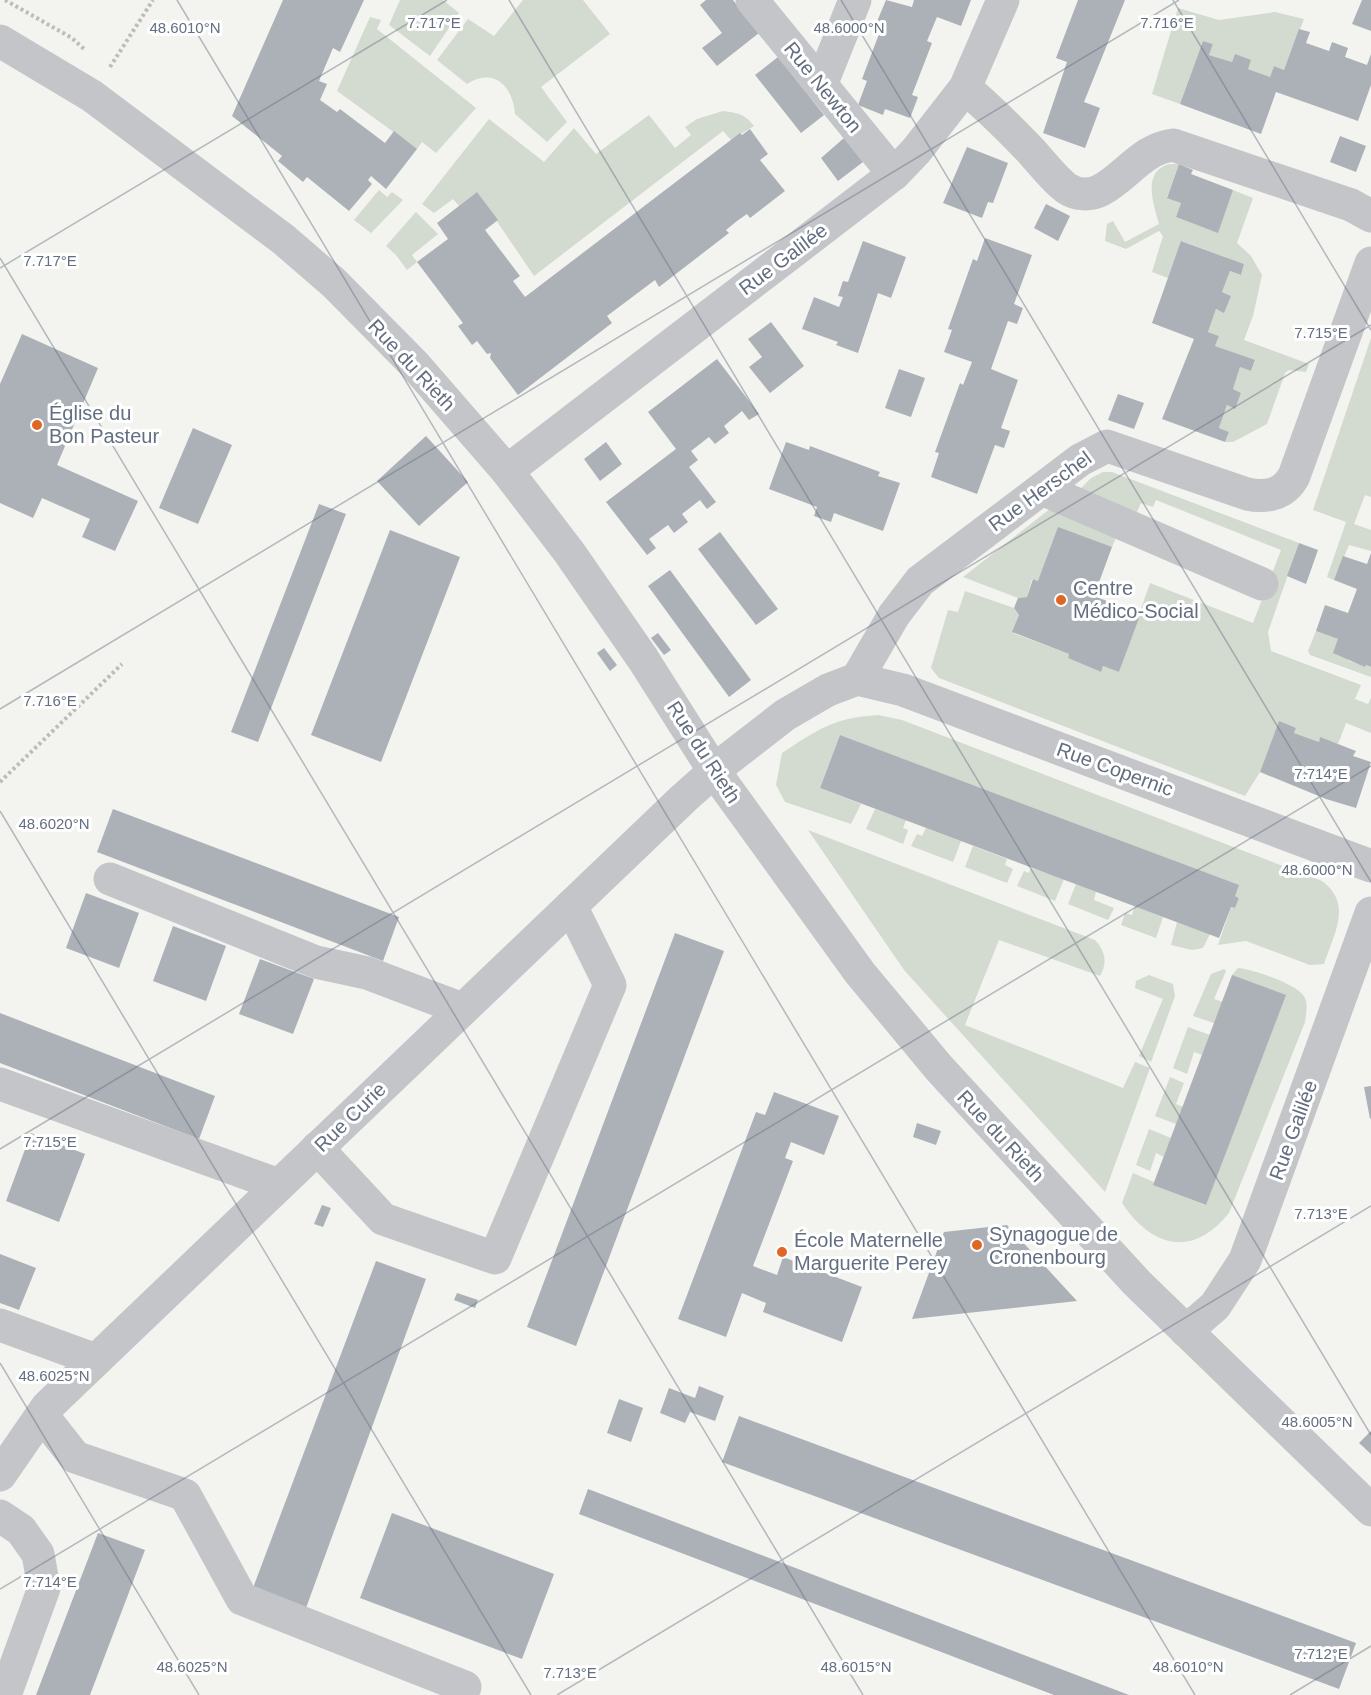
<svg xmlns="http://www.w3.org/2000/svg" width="1371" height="1695" font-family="Arial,sans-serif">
	<rect width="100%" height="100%" fill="#f3f4ef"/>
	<g fill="#d3dad0">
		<polygon points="400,0 443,0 459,13 430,56 389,25"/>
		<path d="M523,0H583L610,34L541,87L567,122L547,142L515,114C513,86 494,67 467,84L437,60L468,19L494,36Z"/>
		<polygon points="1178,8 1219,20 1275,12 1304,19 1284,70 1274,66 1270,77 1248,69 1235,54 1232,62 1209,55 1213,44 1203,41 1180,104 1152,94"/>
		<polygon points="370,17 381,20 377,29 476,108 436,153 422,142 417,149 337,91"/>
		<path d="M723,111C738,113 745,114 754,126L731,140L723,131L534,276L477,192L459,206L453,199L434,213L422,204L489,119L544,162L574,128L596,154L649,115L675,148L691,135L685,127L697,119Z"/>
		<path d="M1169,164H1179L1167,197L1181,203L1176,217L1217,232L1233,190L1253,198L1237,243L1251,256L1262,275L1253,316L1244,340L1309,364L1306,372L1289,370L1285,373L1267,424L1233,442H1225L1229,432L1219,428L1227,405L1235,408L1241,393L1233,389L1240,367L1251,371L1255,361L1215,346L1219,336L1208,332L1216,309L1224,312L1231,296L1222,292L1230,271L1241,275L1244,264L1182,241L1168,278L1152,272L1163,236L1159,231L1126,249L1105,241L1107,224L1113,221L1125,242L1159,224C1153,203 1142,172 1169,164Z"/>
		<polygon points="379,190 387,197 392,192 403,200 371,233 354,220"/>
		<polygon points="416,212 438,234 412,255 417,262 407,270 396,255 386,246"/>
		<polygon points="1371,338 1371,497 1365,495 1354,524 1371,530 1371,551 1349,545 1334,580 1327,577 1346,522 1313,510"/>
		<polygon points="1103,472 1112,472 1299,543 1268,632 1271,651 1361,685 1355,699 1368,704 1371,698 1371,733 1346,723 1338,744 1320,738 1319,742 1294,733 1296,728 1279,722 1260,772 1245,796 939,678 931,668 948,610 958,612 965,591 1014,608 1019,615 1013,633 1069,654 1068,658 1101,672 1103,666 1119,672 1150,583 1253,623 1281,550 1156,500 1153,507 1141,503 1134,519 1076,493 1091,478"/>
		<polygon points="1051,508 1118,533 1112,547 1038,581 1032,579 1027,597 1018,598 963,577"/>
		<polygon points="1316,631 1338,639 1349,661 1371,667 1371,677 1310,655 1308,651"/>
		<path d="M878,715L902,720L1322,881C1353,904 1334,933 1324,964L1310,965L1246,941L1218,945L1231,907L1235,908L1239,898L1172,860L840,735L820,788L861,804L851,824L785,802L776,785L782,753C819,729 833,718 878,715Z"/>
		<polygon points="875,809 906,820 903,828 908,830 903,844 866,829"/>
		<polygon points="926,828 961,841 953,862 911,846 917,834 922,836"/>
		<path d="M808,830L1095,940C1105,951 1108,962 1100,976L999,940L965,1025L1123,1088L1135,1062L1150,1068L1105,1192L904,970Z"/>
		<polygon points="973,846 1007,859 1005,865 1013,869 1007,883 965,867"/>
		<polygon points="1031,868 1064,879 1055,901 1017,886 1024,871 1029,873"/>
		<polygon points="1076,884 1096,892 1094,900 1114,908 1108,920 1068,904"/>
		<polygon points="1135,906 1163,917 1156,938 1121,925 1125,913 1132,915"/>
		<polygon points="1177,922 1210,934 1203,948 1192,950 1171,945"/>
		<path d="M1238,968C1252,969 1300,985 1305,998C1308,1005 1306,1014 1305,1022L1229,1213C1193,1258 1152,1248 1122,1203L1133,1173L1154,1182V1185L1205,1205L1216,1178L1232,975Z"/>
		<polygon points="1224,969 1226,971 1214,999 1223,1002 1214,1023 1193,1016 1211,974"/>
		<polygon points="1149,975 1173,984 1175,996 1151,1062 1139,1056 1163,999 1135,988 1136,981"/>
		<polygon points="1188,1027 1210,1035 1202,1055 1194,1052 1187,1074 1173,1068"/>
		<polygon points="1170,1077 1184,1083 1176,1104 1183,1107 1176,1124 1155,1116"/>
		<polygon points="1149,1129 1171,1138 1164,1157 1156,1153 1150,1171 1136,1165"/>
	</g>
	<g fill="#acb1b7">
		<polygon points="283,0 364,0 340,52 333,48 319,81 327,84 320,100 337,112 340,109 385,143 394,131 417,149 386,189 371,176 368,180 372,184 349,211 307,177 303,182 278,161 282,156 232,116"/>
		<polygon points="706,0 733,0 759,33 717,66 702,48 722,33 700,5"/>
		<polygon points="886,0 912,7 914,0 971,0 961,26 937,17 927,41 932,43 912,95 918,97 910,118 885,109 883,115 858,105 867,81 862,79 882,26 876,24"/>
		<polygon points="1078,0 1125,0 1084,102 1100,108 1085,148 1043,133 1067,62 1056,58"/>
		<polygon points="1362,0 1371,0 1371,31 1352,24"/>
		<polygon points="1299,29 1310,32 1306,43 1329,51 1332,42 1348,48 1345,57 1367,65 1371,54 1371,85 1358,121 1276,92 1261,134 1180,104 1203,41 1213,44 1209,55 1232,62 1235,54 1251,60 1248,69 1270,77 1274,66 1284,70"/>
		<polygon points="778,57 824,115 801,133 755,75"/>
		<polygon points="750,129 768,154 760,160 785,191 750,218 747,214 737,221 726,230 729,233 659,287 655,280 607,316 612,323 518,395 490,358 491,353 487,354 477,341 472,345 458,326 463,323 417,262 448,239 437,223 477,192 498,220 485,230 520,276 513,281 525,297 740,133 742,135"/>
		<polygon points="1340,136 1366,146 1356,172 1330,162"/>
		<polygon points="844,138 863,162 838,181 821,158"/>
		<polygon points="967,147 1008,163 993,203 988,202 982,218 943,203"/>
		<polygon points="1179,164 1193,170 1191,174 1233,190 1218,233 1176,217 1181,203 1167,198"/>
		<polygon points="1046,204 1070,216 1058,241 1034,228"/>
		<polygon points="985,238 1032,255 1014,304 1023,308 1017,324 1008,321 991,369 1018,380 1001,428 1010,431 1004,448 995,445 977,494 931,477 939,453 935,452 960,383 963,385 972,362 944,352 952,330 948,329 973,259 977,261"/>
		<polygon points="863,241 906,257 891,298 878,293 858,353 836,345 838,342 802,329 814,297 839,307 843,297 838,296 843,281 848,282"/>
		<polygon points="1181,241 1244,264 1241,275 1230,271 1222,292 1231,296 1224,313 1216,309 1208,332 1219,336 1215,346 1255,360 1251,371 1240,367 1233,389 1241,393 1235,409 1227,405 1219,428 1229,432 1225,442 1162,419 1194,339 1152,323"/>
		<polygon points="771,322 804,366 770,393 749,367 762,357 748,339"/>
		<polygon points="22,334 98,368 57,465 138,501 115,551 82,537 90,519 42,498 33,518 0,503 0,384"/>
		<polygon points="717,359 759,414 749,420 742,411 724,426 729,433 715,444 709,437 691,451 698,460 689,467 716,502 707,509 700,500 682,514 688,522 674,533 668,525 649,539 656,548 647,555 606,502 676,449 648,412"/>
		<polygon points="899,369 925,378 911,417 885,408"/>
		<polygon points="1118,394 1144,403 1134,429 1108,420"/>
		<polygon points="193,428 232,445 198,524 159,508"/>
		<polygon points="426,436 468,482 419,526 377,481"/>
		<polygon points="606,442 622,464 600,481 584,459"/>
		<polygon points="786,442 809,450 810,446 880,472 878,476 900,483 883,531 834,513 831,522 814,516 817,507 769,489"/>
		<polygon points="319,504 346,514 258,742 231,732"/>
		<polygon points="1058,527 1112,547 1094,596 1125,608 1124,613 1139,618 1119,672 1103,666 1101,672 1068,658 1069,654 1012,632 1019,615 1014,608 1018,598 1027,597 1033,579 1038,581"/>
		<polygon points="390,530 460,557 381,762 311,735"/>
		<polygon points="720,532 778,609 756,625 698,549"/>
		<polygon points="1299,543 1318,550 1306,584 1287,576"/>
		<polygon points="1371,553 1371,667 1366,665 1365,667 1333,653 1338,639 1316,631 1325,605 1348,613 1357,589 1334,580 1343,556 1367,564"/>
		<polygon points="670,570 751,680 729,697 648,586"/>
		<polygon points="658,633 671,650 664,655 651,638"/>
		<polygon points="604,648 617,665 610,671 597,653"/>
		<polygon points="1279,721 1296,728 1294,733 1319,742 1320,737 1356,751 1353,756 1371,762 1356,808 1326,799 1260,772"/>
		<polygon points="840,735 1239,885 1235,896 1239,898 1235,908 1231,907 1219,938 820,788"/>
		<polygon points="113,809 399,917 383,961 97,852"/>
		<polygon points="86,893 139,913 119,968 66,948"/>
		<polygon points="173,926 226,946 206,1001 153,981"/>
		<polygon points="675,933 724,951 576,1346 527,1327"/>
		<polygon points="260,959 314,979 293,1034 239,1014"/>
		<polygon points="1232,975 1286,995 1206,1205 1153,1185"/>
		<polygon points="0,1013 215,1096 199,1139 0,1063"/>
		<polygon points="1371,1086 1371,1118 1370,1119 1364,1087"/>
		<polygon points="774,1092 839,1116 824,1155 791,1142 785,1158 793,1161 753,1266 777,1275 783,1257 862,1287 842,1342 763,1312 766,1303 742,1293 726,1337 678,1319 756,1112 765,1115"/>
		<polygon points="917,1123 941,1131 936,1145 913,1137"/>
		<polygon points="31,1133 85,1154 59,1222 6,1201"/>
		<polygon points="322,1205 331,1208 323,1227 314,1224"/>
		<polygon points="1007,1225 1077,1301 912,1319 944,1232"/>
		<polygon points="0,1254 36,1268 19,1310 0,1303"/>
		<polygon points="376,1261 426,1279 306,1608 253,1588"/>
		<polygon points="457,1293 478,1300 475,1308 454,1300"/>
		<polygon points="699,1386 724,1396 715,1421 690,1412 685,1423 660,1413 669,1388 695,1398"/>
		<polygon points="619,1399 643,1408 631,1442 607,1433"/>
		<polygon points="739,1416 1356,1643 1339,1689 722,1462"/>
		<polygon points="1371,1431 1371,1454 1359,1443"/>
		<polygon points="588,1489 1129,1695 1054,1695 579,1514"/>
		<polygon points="392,1513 554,1574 522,1659 360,1598"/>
		<polygon points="98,1533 145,1550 90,1695 36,1695"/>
	</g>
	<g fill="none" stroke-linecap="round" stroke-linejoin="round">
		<g stroke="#babcbe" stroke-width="4" stroke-dasharray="3 3" stroke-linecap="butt">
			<polyline points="5,0 72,38 84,49"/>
			<polyline points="110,67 153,0"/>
			<polyline points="0,782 122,664"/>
		</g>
		<g stroke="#c3c5c9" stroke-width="33">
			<polyline points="752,0 894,174"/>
			<polyline points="0,41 92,96 283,239 334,283 414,364 507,471 569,552 643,659 714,771 860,973 939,1068 1137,1283 1371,1510"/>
			<polyline points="821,85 855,0"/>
			<path d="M965,88C989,108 1010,129 1031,151C1042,163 1053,178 1066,188C1076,195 1090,196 1101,190C1127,176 1142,149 1173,145L1351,205L1371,216"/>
			<polyline points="507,471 894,174 916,151 965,88 1003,0"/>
			<polyline points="1042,489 1262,584"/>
			<polyline points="857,679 903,690 1371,866"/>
			<polyline points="110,879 316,962 367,973 462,1009"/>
			<polyline points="0,1084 279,1185"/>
			<polyline points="317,1148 383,1219 495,1258 610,985 571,906"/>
			<polyline points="0,1325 96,1360"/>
			<polyline points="1186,1331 1215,1306 1245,1260 1371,913"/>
			<polyline points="42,1415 75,1457 185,1495 242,1599 465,1687"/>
			<path d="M0,1475L47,1407L684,798L727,760L785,715L828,690L857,679L894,615L920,581L1080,460L1107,446L1247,494C1266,498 1284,495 1294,476L1371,263"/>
			<polyline points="0,1516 21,1530 38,1554 44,1588 5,1695"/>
		</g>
	</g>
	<path fill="none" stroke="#636f80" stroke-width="1.5" stroke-opacity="0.45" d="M177,0L1195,1695M509,0L1371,1435M841,0L1371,882M1173,0L1371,330M0,258L863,1695M0,268L447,0M0,709L1179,0M0,811L531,1695M0,1149L1371,325M0,1363L199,1695M0,1589L1371,766M557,1695L1371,1206M1290,1695L1371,1646"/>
	<g fill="#e06623" stroke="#fff" stroke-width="2">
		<circle cx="37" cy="425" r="6"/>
		<circle cx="1061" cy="600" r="6"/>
		<circle cx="977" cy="1245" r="6"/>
		<circle cx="782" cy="1252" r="6"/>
	</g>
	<g text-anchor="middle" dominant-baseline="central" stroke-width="6" stroke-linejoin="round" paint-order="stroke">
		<g font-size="20" fill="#636f80" stroke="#fff">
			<text transform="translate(823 87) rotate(51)">Rue Newton</text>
			<text transform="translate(783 259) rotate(-37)">Rue Galilée</text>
			<text transform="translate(412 365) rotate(47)">Rue du Rieth</text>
			<text transform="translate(1040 491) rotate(-36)">Rue Herschel</text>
			<text transform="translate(704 752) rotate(57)">Rue du Rieth</text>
			<text transform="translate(1115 769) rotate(20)">Rue Copernic</text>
			<text transform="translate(350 1117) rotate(-44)">Rue Curie</text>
			<text transform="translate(1293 1130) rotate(-70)">Rue Galilée</text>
			<text transform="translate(1001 1136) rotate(47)">Rue du Rieth</text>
		</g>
		<g font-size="20" fill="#636f80" stroke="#fff" text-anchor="start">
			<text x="49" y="413">Église du<tspan x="49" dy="23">Bon Pasteur</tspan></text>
			<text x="1073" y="588">Centre<tspan x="1073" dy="23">Médico-Social</tspan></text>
			<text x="989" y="1234">Synagogue de<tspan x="989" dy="23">Cronenbourg</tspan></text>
			<text x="794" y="1240">École Maternelle<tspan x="794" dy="23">Marguerite Perey</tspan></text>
		</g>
	</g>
	<g font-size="15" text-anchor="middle" fill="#636f80" stroke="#fff" stroke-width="6" stroke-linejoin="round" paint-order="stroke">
		<text x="434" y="28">7.717°E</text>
		<text x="1167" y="28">7.716°E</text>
		<text x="185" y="33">48.6010°N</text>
		<text x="849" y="33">48.6000°N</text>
		<text x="50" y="266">7.717°E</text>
		<text x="1321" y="338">7.715°E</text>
		<text x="50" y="706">7.716°E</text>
		<text x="1321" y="779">7.714°E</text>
		<text x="54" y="829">48.6020°N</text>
		<text x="1317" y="875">48.6000°N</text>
		<text x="50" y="1147">7.715°E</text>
		<text x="1321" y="1219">7.713°E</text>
		<text x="54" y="1381">48.6025°N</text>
		<text x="1317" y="1427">48.6005°N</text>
		<text x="50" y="1587">7.714°E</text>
		<text x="1321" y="1659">7.712°E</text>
		<text x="192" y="1672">48.6025°N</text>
		<text x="856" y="1672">48.6015°N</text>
		<text x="1188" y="1672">48.6010°N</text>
		<text x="570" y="1678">7.713°E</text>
	</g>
</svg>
